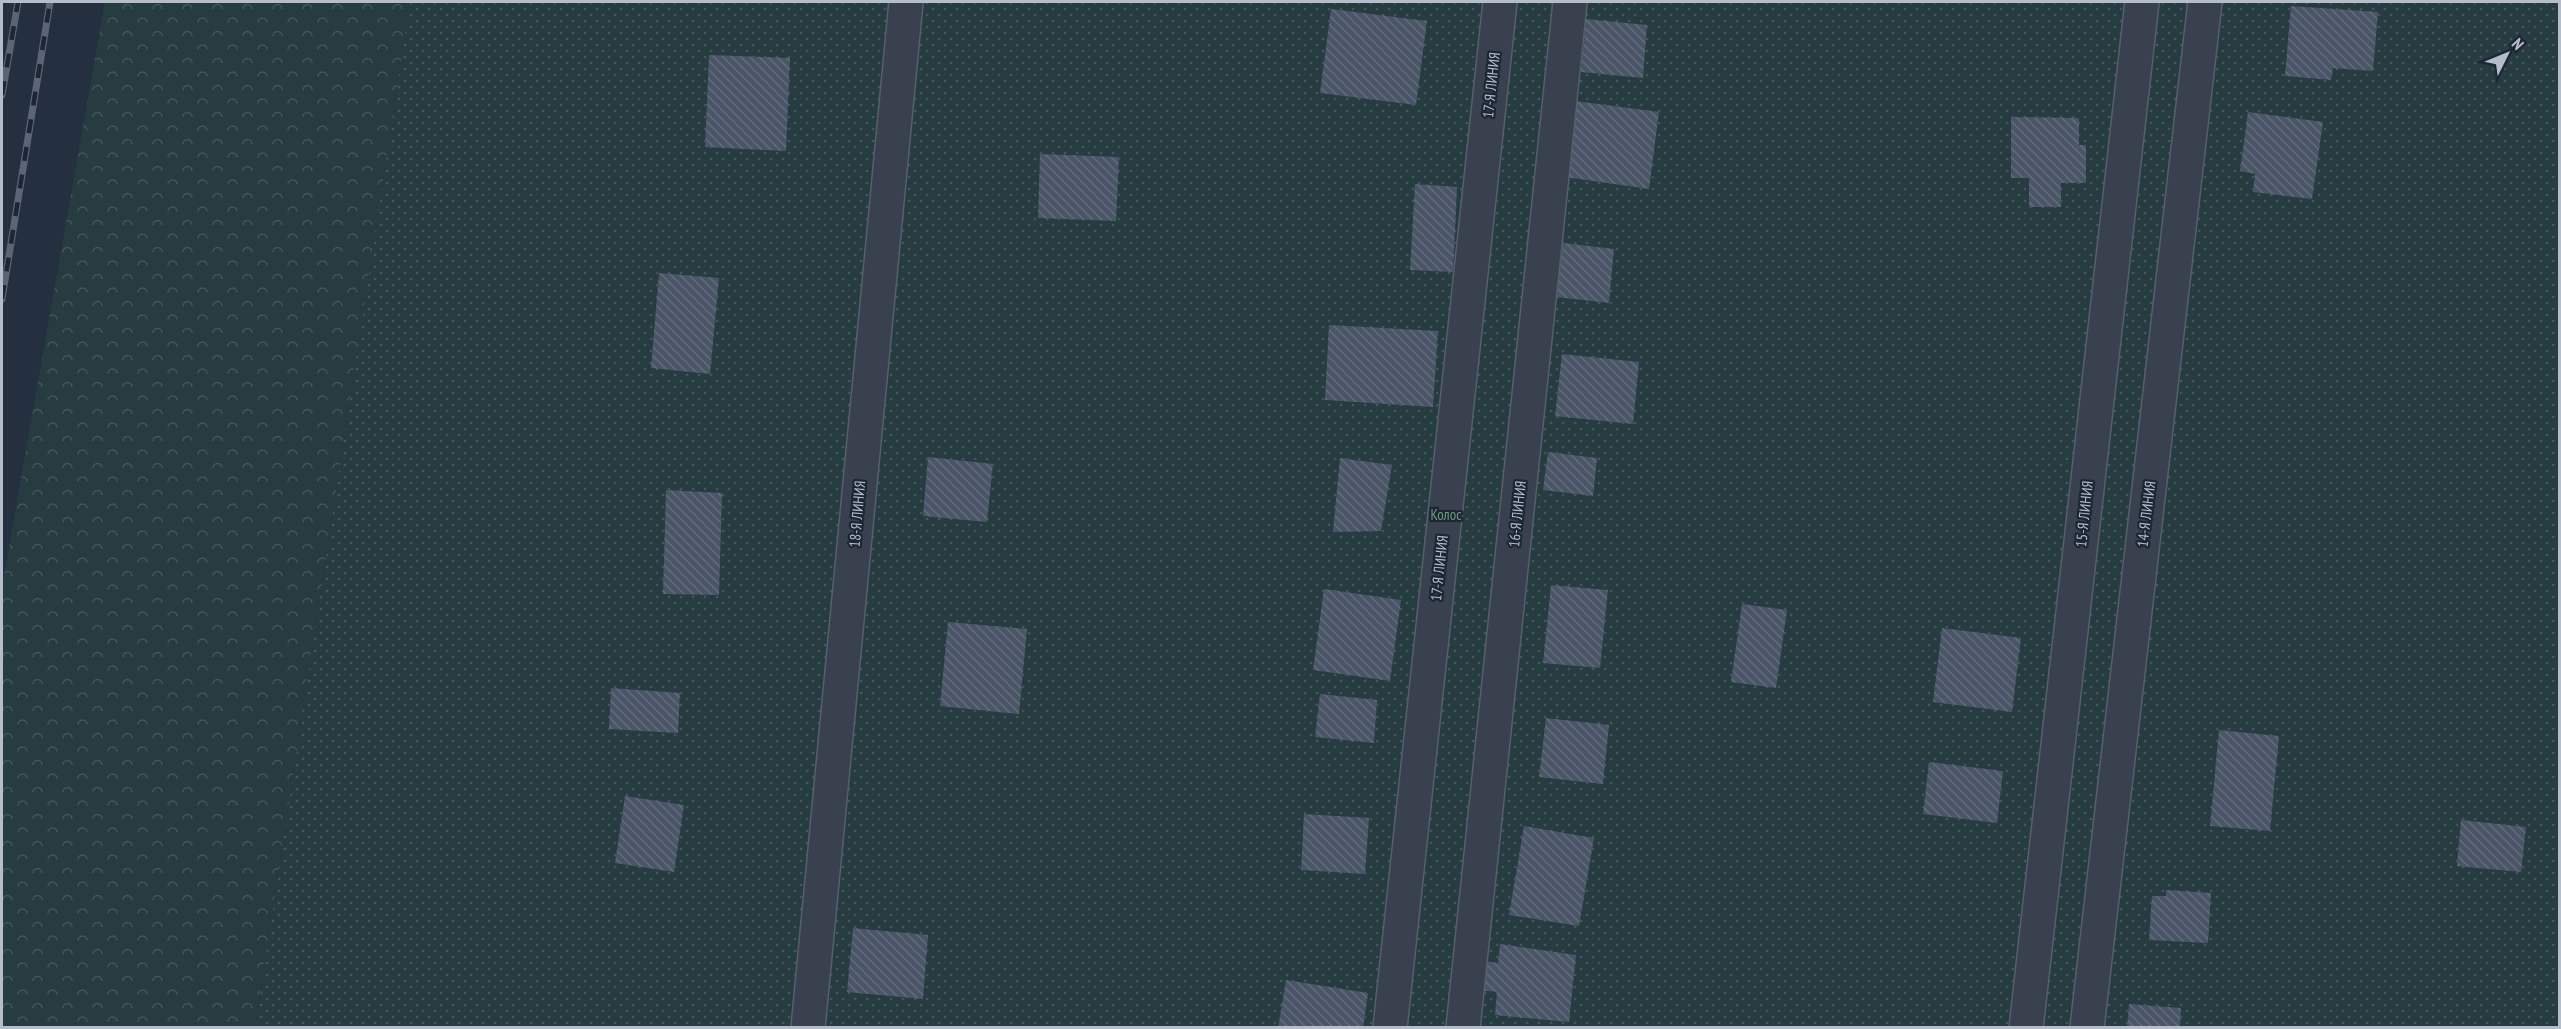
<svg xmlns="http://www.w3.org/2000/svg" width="2561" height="1029" font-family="'PT Sans Narrow',sans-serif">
	<defs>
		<pattern id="forest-crowns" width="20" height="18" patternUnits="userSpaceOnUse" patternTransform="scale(1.5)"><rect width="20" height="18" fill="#263c40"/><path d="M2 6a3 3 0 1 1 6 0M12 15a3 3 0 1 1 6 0" fill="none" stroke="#43565a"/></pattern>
		<pattern id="park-dots" width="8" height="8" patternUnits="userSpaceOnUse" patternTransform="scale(1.5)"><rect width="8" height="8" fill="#263c40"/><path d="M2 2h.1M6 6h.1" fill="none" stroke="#43565a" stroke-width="1.8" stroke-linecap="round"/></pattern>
		<pattern id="building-back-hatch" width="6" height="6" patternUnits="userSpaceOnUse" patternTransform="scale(1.5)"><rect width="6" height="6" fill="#4a5568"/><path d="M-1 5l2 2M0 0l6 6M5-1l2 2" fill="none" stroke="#626c7c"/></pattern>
	</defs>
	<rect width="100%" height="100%" fill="#242f3f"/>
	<polygon fill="url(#forest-crowns)" points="105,2 410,2 255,1027 2,1028 2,586"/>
	<polygon fill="url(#park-dots)" points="410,2 2559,2 2559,1027 255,1028"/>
	<g fill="url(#building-back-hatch)">
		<polygon points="2291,6 2378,12 2373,71 2333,68 2331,80 2285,76"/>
		<polygon points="1331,9 1427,21 1416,105 1320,93"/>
		<polygon points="1586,19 1647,25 1643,78 1581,72"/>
		<polygon points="709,55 790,58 786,151 705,147"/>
		<polygon points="1575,101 1659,112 1649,189 1565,177"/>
		<polygon points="2248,112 2323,122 2312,199 2253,192 2255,174 2240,171"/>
		<polygon points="2011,117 2079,118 2079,145 2086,145 2086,183 2061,183 2061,207 2029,207 2029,178 2011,178"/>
		<polygon points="1040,154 1119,157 1116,221 1038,218"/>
		<polygon points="1415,184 1457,187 1453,272 1410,270"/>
		<polygon points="1563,243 1614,249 1609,303 1556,297"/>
		<polygon points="659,273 719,278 710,374 651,368"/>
		<polygon points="1329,325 1438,331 1433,407 1325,400"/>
		<polygon points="1562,354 1639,362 1633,424 1555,416"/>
		<polygon points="1548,452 1597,458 1593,496 1543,490"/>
		<polygon points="928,457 993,464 987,522 923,516"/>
		<polygon points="1340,458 1392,465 1381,531 1333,532"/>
		<polygon points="666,490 722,493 719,595 663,594"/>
		<polygon points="1551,585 1608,590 1600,668 1543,663"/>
		<polygon points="1324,589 1401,600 1390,681 1313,670"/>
		<polygon points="1742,604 1787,610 1776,688 1731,682"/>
		<polygon points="948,622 1027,629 1019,714 940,706"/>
		<polygon points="1942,628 2021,638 2012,712 1933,702"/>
		<polygon points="611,688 680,693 678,733 609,729"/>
		<polygon points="1320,694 1377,700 1374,743 1315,737"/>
		<polygon points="1546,718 1609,725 1603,784 1539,777"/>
		<polygon points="2219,730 2279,736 2270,831 2210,826"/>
		<polygon points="1929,762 2003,771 1997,823 1923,814"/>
		<polygon points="625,796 684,805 674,872 615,863"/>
		<polygon points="1304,814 1369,818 1365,874 1301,870"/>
		<polygon points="2461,820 2526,827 2521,872 2457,866"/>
		<polygon points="1524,826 1594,838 1579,926 1509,915"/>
		<polygon points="2166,890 2211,893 2208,943 2149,940 2152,896 2166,896"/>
		<polygon points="853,928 928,935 923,999 847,992"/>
		<polygon points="1500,944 1576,955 1569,1022 1495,1015 1497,992 1478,990 1479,960 1498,963"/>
		<polygon points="1286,980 1368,993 1363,1028 1278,1028"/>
		<polygon points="2129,1004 2181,1008 2180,1028 2127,1028"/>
	</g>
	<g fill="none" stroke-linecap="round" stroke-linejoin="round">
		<g stroke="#565f6d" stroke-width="36">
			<g id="minor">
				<polyline points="808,1028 906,2"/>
				<polyline points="1390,1028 1500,2"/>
				<polyline points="1463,1028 1570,2"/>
				<polyline points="2026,1028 2142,2"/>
				<polyline points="2087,1028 2205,2"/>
			</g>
		</g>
		<use href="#minor" stroke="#39414f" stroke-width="33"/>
		<g stroke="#5b6576" stroke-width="7">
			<g id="rail">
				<polyline points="2,95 18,2"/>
				<polyline points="2,299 50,2"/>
			</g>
		</g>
		<use href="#rail" stroke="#1d2634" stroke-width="4.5" stroke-dasharray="14" stroke-linecap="butt"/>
	</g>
	<g text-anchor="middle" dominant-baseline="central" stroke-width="4.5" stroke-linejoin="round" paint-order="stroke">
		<g font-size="15" fill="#b5bcca" stroke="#1d2634">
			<text transform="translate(1491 85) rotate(-84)">17-Я ЛИНИЯ</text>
			<text transform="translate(857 514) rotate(-85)">18-Я ЛИНИЯ</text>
			<text transform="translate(1517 514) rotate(-84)">16-Я ЛИНИЯ</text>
			<text transform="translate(2084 514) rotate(-84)">15-Я ЛИНИЯ</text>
			<text transform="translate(2146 514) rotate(-83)">14-Я ЛИНИЯ</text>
			<text transform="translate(1439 568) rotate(-84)">17-Я ЛИНИЯ</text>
		</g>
		<g font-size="15" fill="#6c9b78" stroke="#1d2634">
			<text x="1446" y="514">Колос</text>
		</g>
	</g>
	<rect width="2561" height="1029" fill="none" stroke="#b5bcca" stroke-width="6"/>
	<g transform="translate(2507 54) rotate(47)" stroke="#1d2634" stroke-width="4.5" paint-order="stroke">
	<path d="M0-4.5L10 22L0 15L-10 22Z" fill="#b5bcca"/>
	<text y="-9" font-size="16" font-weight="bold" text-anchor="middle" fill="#b5bcca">N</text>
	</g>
</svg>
